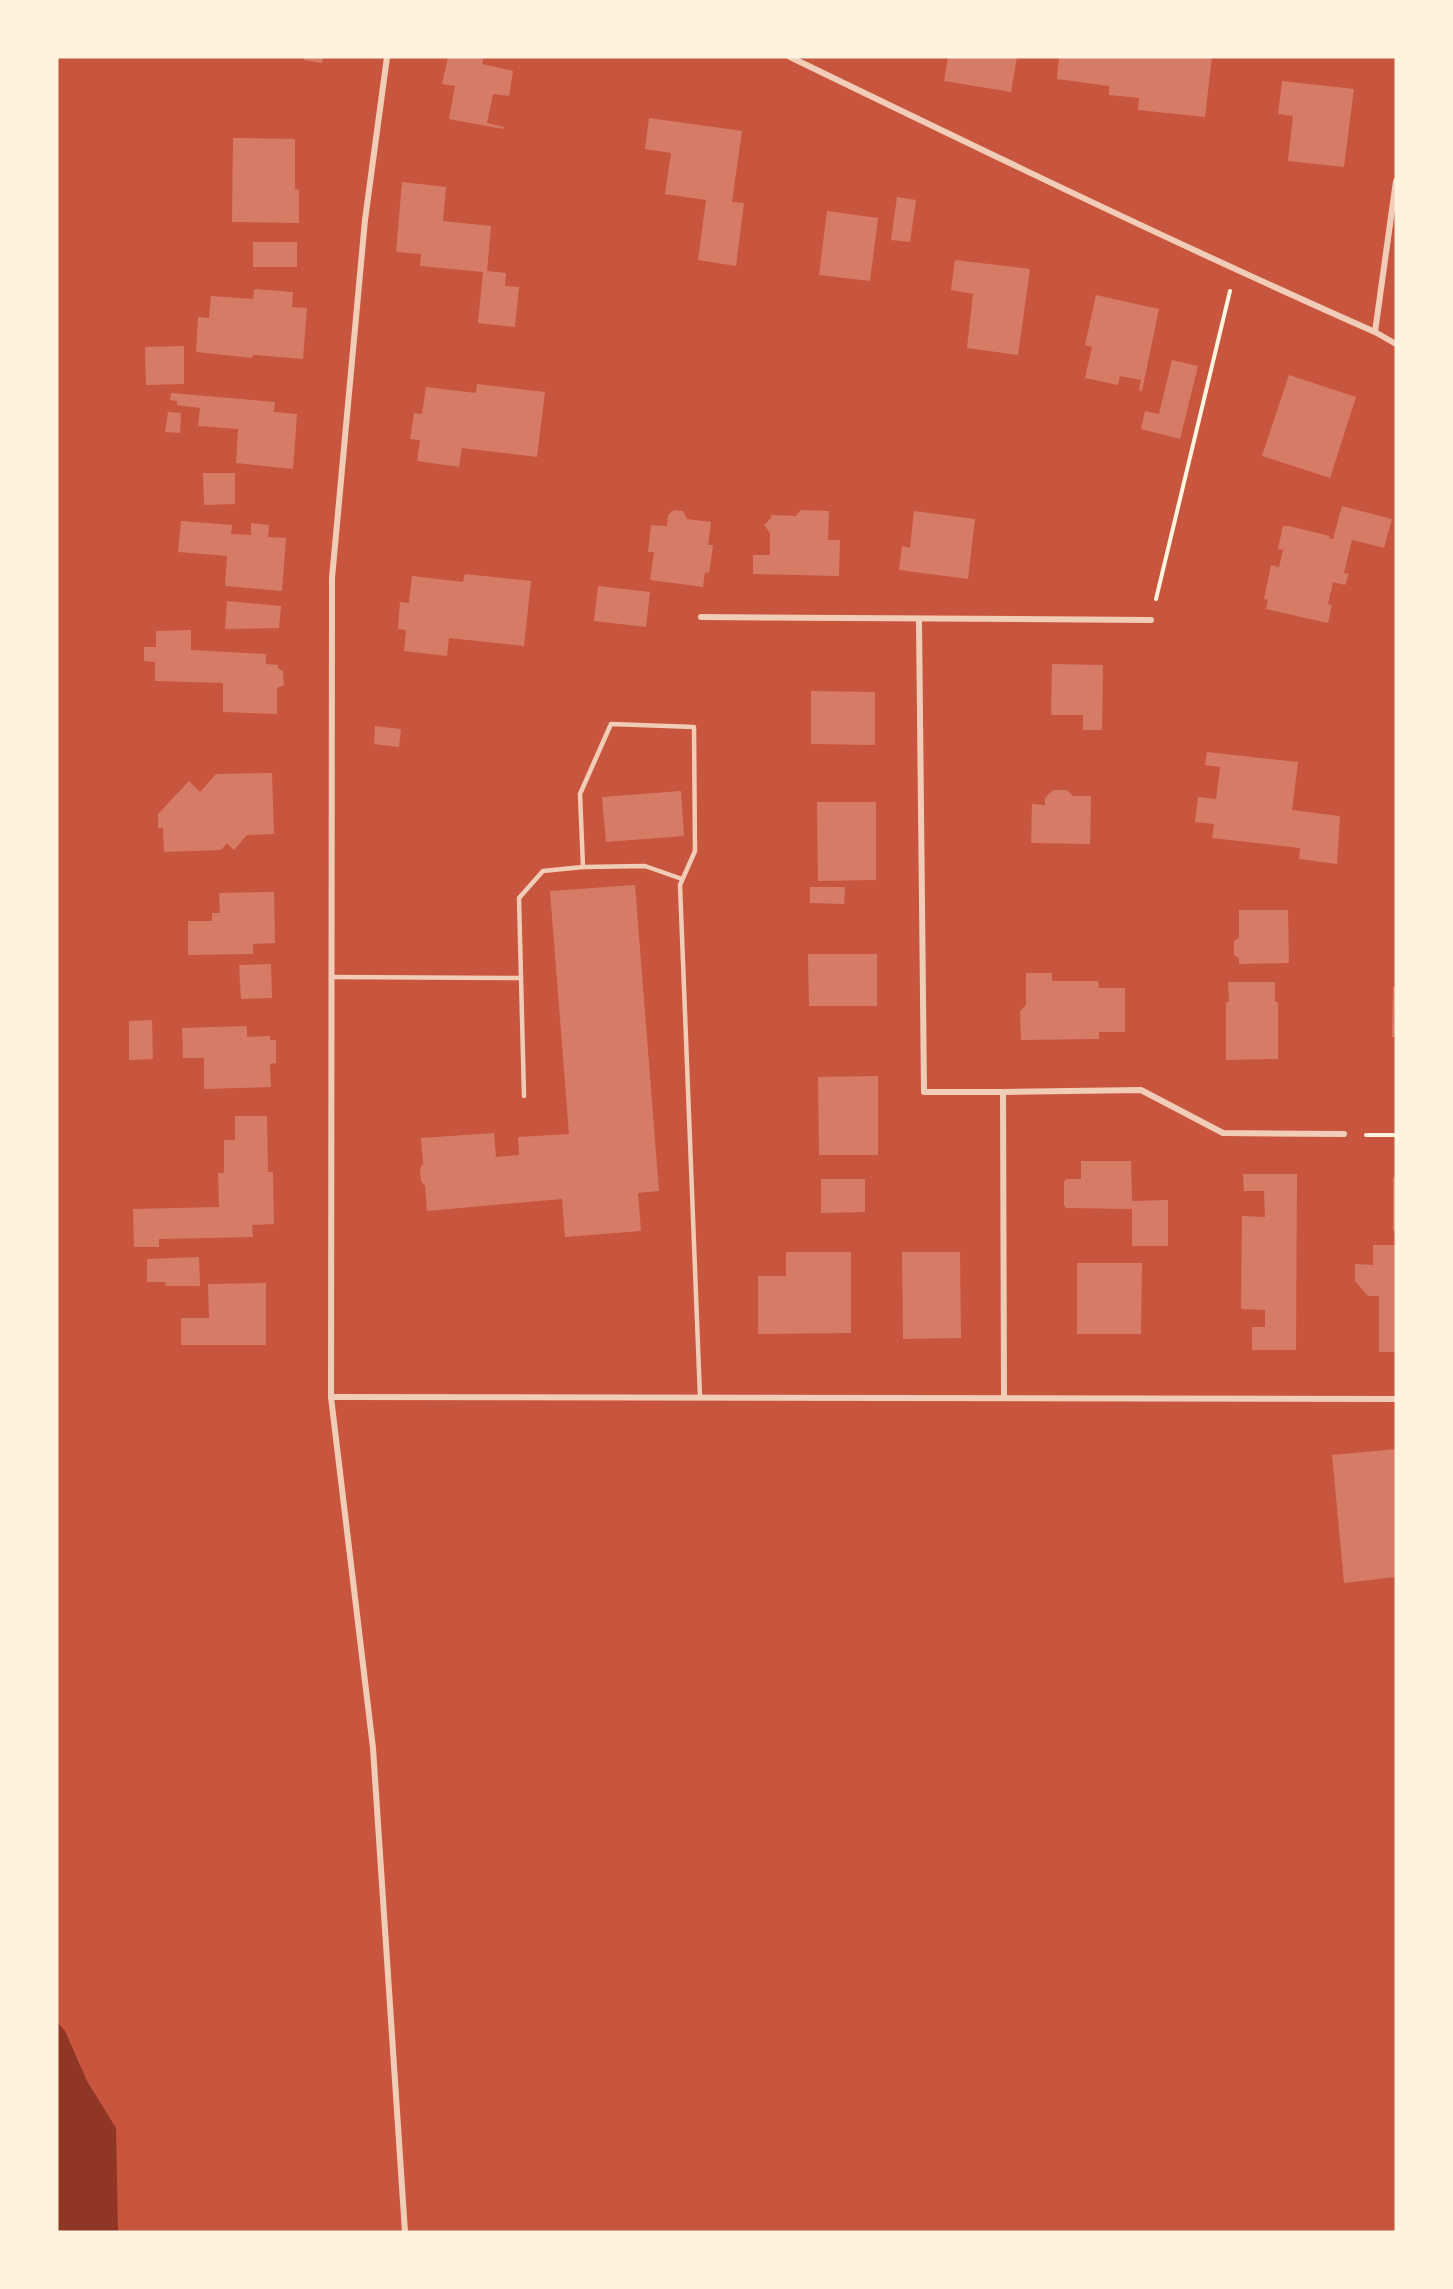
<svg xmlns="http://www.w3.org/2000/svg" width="1453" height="2289" font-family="'Noto Sans',sans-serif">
	<rect width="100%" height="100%" fill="#c8553d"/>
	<polygon fill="#8f3625" points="57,2022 65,2031 87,2081 116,2128 118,2232 57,2232"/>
	<g fill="#d67c66">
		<polygon points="304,57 323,57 322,63 304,60"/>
		<polygon points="448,57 484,57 482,64 513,71 509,96 493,94 487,123 504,127 503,129 449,119 455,86 442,84"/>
		<polygon points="948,57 1017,57 1011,92 944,81"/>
		<polygon points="1059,57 1212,57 1205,117 1138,110 1139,98 1109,95 1109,86 1057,79"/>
		<polygon points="1282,81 1354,89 1344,167 1288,161 1293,116 1278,114"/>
		<polygon points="649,118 742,131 732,202 744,203 736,266 698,260 706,200 665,194 671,153 645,149"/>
		<polygon points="233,138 295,139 295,189 299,190 299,223 232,222"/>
		<polygon points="402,182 446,187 443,221 491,226 487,271 506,273 505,286 519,287 515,327 478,323 483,272 420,266 421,254 396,252"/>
		<polygon points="897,197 916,200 910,242 891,240"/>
		<polygon points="827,211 878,218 870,281 819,275"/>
		<rect x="253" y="242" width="44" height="25"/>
		<polygon points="955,260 1030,269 1018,355 967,348 973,294 951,290"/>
		<polygon points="254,289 293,292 292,307 307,308 303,359 253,355 252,358 196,352 198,317 209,318 211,296 253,299"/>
		<polygon points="1096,295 1159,309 1142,391 1139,390 1141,380 1120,376 1118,385 1085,378 1092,347 1085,345"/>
		<polygon points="184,346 184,384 146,385 145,347"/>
		<polygon points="1172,360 1198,366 1180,439 1141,429 1145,411 1159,414"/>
		<polygon points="1289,375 1356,397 1330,478 1262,456"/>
		<polygon points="477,384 545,392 537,457 462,448 459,467 417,461 420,440 410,439 414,413 422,414 426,387 476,393"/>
		<polygon points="171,393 275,402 274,412 297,414 293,469 236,463 238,429 198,426 200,408 177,405 177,401 170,400"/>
		<polygon points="168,412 181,413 180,433 165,432"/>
		<polygon points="203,473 235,473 235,504 204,505"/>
		<polygon points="1342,506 1392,519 1384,548 1352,540 1344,573 1349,574 1345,585 1333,582 1328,604 1332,605 1328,623 1266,609 1268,600 1264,599 1271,565 1279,567 1283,550 1278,549 1283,526 1289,526 1330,536 1329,538 1333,539"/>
		<polygon points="674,510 683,511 687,519 711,522 708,545 713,545 709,573 705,572 703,587 650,580 654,552 648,552 651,525 667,526 668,515"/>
		<polygon points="801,510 829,511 828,540 840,540 839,576 753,574 753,555 770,555 770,533 764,525 771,518 771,515 796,516"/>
		<polygon points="914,511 975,519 968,579 899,570 902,546 910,548"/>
		<polygon points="181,521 232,525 231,534 251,535 251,523 269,525 268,537 286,538 282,591 225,586 227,556 178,552"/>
		<polygon points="465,574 531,581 524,646 449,638 447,656 404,651 406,630 398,629 400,602 409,603 412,576 463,582"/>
		<polygon points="598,586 650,592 646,627 594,621"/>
		<polygon points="227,601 281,606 279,628 225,629"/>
		<polygon points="191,630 191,650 266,654 266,664 278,665 278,668 283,671 284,685 277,688 277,714 223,712 223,683 155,681 155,662 144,661 144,647 156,647 156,631"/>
		<polygon points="1052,664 1103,665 1102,730 1083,730 1083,715 1051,715"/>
		<polygon points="811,691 875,692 875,745 811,744"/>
		<polygon points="375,726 401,729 399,747 374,744"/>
		<polygon points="1207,752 1298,762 1292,810 1340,816 1337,864 1299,859 1300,848 1212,838 1214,824 1195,822 1198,797 1216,799 1220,767 1205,765"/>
		<polygon points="272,773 274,834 247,835 234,850 227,843 221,850 164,852 163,828 158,828 158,814 189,781 200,792 216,774"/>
		<polygon points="1053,790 1067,790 1073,796 1091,796 1090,844 1031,843 1032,804 1045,805 1045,798"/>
		<polygon points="681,791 684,836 606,842 602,797"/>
		<polygon points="817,802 876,802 876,880 818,881"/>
		<polygon points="635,885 659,1191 638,1193 641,1231 565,1237 562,1199 427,1211 425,1186 421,1181 420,1169 423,1163 421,1138 494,1133 496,1157 519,1155 518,1137 569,1134 550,891"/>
		<polygon points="810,887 845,887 844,904 810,903"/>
		<polygon points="274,892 275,943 253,944 253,954 188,955 188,921 212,921 212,913 220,913 219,893"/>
		<polygon points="1239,910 1288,910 1289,963 1239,964 1239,958 1234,955 1234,941 1239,938"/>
		<polygon points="808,954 877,954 877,1006 809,1006"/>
		<polygon points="271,964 272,998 241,999 239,965"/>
		<polygon points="1026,973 1052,973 1052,981 1098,981 1099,988 1125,988 1125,1032 1099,1032 1099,1039 1021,1040 1020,1011 1026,1005"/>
		<polygon points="1228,982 1275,982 1275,1002 1278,1002 1278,1059 1226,1060 1226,1002 1229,1002"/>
		<polygon points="1393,987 1396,987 1396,1037 1392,1037"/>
		<polygon points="152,1020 153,1059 129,1060 129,1021"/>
		<polygon points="247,1026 247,1037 270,1036 270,1040 276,1040 276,1063 270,1064 271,1087 204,1089 204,1058 183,1058 182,1028"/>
		<polygon points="878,1076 878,1155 819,1155 818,1077"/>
		<polygon points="235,1116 267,1116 268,1172 273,1172 274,1224 252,1225 253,1237 159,1239 159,1247 134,1247 133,1209 219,1207 218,1173 224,1173 224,1140 235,1140"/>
		<polygon points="1081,1161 1131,1161 1132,1201 1168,1200 1168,1246 1132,1246 1132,1209 1066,1208 1064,1205 1064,1182 1066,1179 1081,1179"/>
		<polygon points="1243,1174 1297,1174 1296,1350 1252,1350 1252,1327 1265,1327 1265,1310 1241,1309 1242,1216 1265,1217 1264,1191 1244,1191"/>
		<polygon points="1393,1177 1396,1178 1396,1231 1393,1231"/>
		<polygon points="821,1179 865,1179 865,1212 821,1213"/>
		<polygon points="1373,1245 1396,1245 1396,1352 1379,1352 1379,1296 1368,1296 1355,1281 1355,1264 1373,1265"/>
		<polygon points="786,1252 851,1252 851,1333 758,1334 758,1276 786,1276"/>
		<polygon points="902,1252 960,1252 961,1338 903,1339"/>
		<polygon points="199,1257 200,1286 166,1286 165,1282 147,1282 147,1259"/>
		<polygon points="1077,1263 1142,1263 1141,1334 1077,1334"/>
		<polygon points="266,1283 266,1345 181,1345 181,1318 209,1318 208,1284"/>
		<polygon points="1396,1449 1396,1577 1344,1583 1332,1455"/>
	</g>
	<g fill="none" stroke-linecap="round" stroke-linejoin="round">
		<g stroke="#fff3e0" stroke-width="4">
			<polyline points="1156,599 1230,291"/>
			<polyline points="1366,1135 1396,1135"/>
		</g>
		<g stroke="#f1ccb7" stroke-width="4.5">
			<polyline points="682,879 645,866 583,867 580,794 611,724 694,727 695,851 680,885 700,1397"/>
			<polyline points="331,977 521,978"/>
			<polyline points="524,1096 519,898 543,871 583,867"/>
		</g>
		<g stroke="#f1ccb7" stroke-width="6">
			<polyline points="387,57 365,220 332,578 331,1397 373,1748 405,2232"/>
			<path d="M790,57C984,151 1178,245 1375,332L1396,344"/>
			<polyline points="1375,332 1396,181"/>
			<polyline points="701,617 1151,620"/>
			<polyline points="919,620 924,1092 1003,1092 1004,1397"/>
			<polyline points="1003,1092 1141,1090 1223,1133 1344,1134"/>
			<polyline points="331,1397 1396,1399"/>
		</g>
	</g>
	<rect width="1453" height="2289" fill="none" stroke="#fff3e0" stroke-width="117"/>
</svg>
